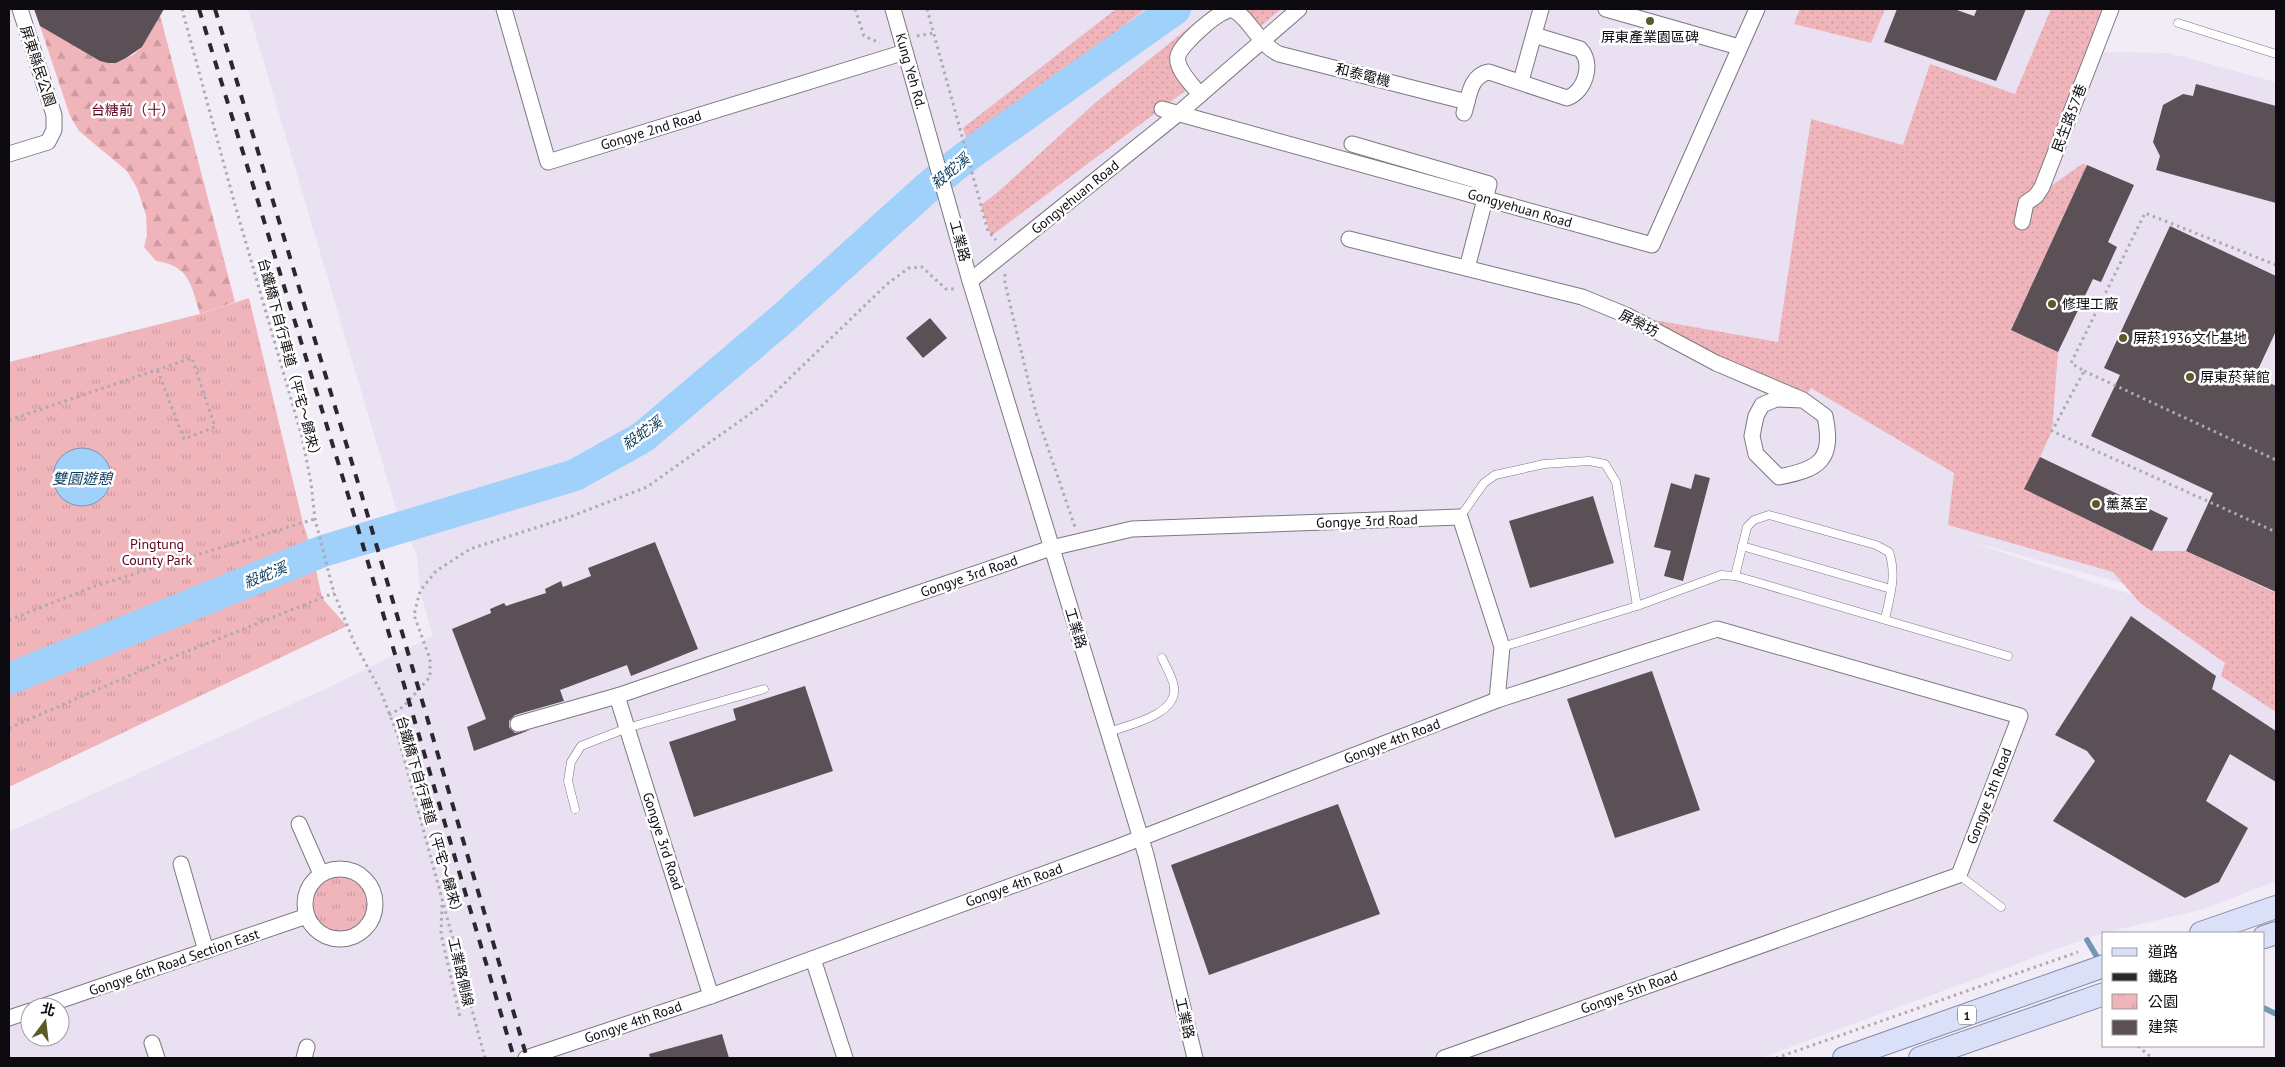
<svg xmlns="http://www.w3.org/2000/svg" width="2285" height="1067" font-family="'PT Sans','Noto Sans TC',sans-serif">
	<defs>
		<pattern id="grass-dots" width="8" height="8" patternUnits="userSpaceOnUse" patternTransform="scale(1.25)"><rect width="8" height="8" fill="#f0b5bb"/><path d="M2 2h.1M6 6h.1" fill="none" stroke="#cd9aa0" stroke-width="1.8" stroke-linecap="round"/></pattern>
		<pattern id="forest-firs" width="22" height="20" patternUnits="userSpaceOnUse" patternTransform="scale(1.25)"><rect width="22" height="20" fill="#f0b5bb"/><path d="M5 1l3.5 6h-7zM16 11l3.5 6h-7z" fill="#cd9aa0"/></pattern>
		<pattern id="park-tufts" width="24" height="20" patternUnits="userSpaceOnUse" patternTransform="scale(1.25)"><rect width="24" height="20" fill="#f0b5bb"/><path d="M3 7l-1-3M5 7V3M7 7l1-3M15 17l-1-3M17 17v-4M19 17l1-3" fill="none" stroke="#cd9aa0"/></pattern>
	</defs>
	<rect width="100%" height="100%" fill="#f2ecf7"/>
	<path fill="#e9e0f2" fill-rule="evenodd" d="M248,9H2111L2095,52L2169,53L2276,82V625L1968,541L2276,642V881L2204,909L2104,933L2065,946L1760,1058H9V832L325,689L433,636L420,591L417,555L399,519ZM30,1007H60V1037H30Z"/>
	<g fill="url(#grass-dots)">
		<polygon points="1116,9 1145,9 969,147 963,128"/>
		<polygon points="1212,9 1281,9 1254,32 1231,9 1178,55 1193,85 991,236 981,205 998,192 1095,103"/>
		<polygon points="1800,9 1885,9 1871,43 2015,94 2051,9 2111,9 2037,196 2082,164 2085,164 2086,167 2011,330 2058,352 2052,431 2025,489 2151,551 2186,551 2276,593 2276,712 2221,676 2225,663 2140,603 2113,572 1948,525 1954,473 1811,388 1803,400 1626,315 1778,342 1811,119 1903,145 1930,64 1871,43 1794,24"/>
	</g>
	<path fill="url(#forest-firs)" d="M160,15L235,302L200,314C191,285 190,266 156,261L144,247L147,235L146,215L137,188L127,171L79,131L70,116L40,26L100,61L116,63L133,55L142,47Z"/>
	<g fill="url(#park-tufts)">
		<polygon points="249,298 303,523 313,555 322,598 347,626 9,787 9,362 200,314"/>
		<circle cx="340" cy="904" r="35"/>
	</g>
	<circle fill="#9fd1fa" stroke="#7396b4" cx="82" cy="477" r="29"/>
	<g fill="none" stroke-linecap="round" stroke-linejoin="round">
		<g stroke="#7396b4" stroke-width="5.5">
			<polyline points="2087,940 2100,962"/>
			<polyline points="2264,1008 2276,1014"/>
		</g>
		<polyline stroke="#9fd1fa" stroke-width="32" points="9,679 323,551 575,475 643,437 781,320 927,188 967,156 1175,9"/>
	</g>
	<g fill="#5a5056">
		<polygon points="34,9 164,9 142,47 126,58 116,63 108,63 100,61 40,26"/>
		<polygon points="1897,9 1954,9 1974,16 1977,9 2026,9 1996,81 1884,42"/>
		<polygon points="2196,84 2276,106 2276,203 2156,170 2160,156 2153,142 2163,105 2183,94 2193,96"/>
		<polygon points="2087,165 2134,185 2108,242 2117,247 2101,282 2093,279 2058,352 2011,330"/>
		<polygon points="2170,226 2276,276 2276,331 2255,376 2276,386 2276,592 2186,551 2213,493 2091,436 2120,375 2104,368"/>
		<polygon points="930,318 947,338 923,358 906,338"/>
		<polygon points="2040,457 2168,518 2152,551 2024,489"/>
		<polygon points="1695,474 1710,478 1683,581 1664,576 1671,551 1654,547 1671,483 1691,489"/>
		<polygon points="1593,496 1614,563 1530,588 1509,521"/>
		<polygon points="655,542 698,649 631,676 627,665 560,690 564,701 515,715 509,721 509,727 515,733 530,730 474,751 467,727 486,719 452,629 491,613 490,609 504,603 506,606 546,593 545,589 561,581 563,587 591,576 588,568"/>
		<polygon points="2131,616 2216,676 2212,689 2276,731 2276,782 2230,754 2206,801 2248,828 2219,882 2185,898 2053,821 2095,761 2087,751 2055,735"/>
		<polygon points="1652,671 1700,810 1615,838 1567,699"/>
		<polygon points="805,686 833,771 694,817 669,742 736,720 733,709"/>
		<polygon points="1338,804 1380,914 1209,975 1171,865"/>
		<polygon points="722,1034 729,1058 650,1058 649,1054"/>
	</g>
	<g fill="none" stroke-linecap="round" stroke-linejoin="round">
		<g stroke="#7c7881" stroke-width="9">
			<g id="lane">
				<polyline points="2178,23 2276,54"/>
				<polyline points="1460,517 1484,483 1495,475 1544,464 1589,461 1605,464 1616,482 1637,606"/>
				<polyline points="1742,546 1891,589"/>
				<path d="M1735,576L1747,527L1754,520L1769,515L1876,545L1889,552C1897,575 1890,596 1885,619"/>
				<polyline points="1502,647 1637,606 1721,575 1735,576 1753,581 2008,656"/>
				<path d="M1109,732C1128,725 1178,715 1174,687C1173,678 1166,667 1162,658"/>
				<polyline points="575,809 568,781 571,762 581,746 627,728 764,689"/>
				<polyline points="1959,875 2001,907"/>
			</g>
		</g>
		<g stroke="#7c7881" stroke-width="17">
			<g id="street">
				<polyline points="504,9 548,162 905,52"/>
				<polyline points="893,9 970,281 1146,855 1195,1058"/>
				<polyline points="1606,9 1739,47"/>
				<polyline points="1521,81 1541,9"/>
				<path d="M1200,95C1193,85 1175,69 1178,56C1180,45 1222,7 1232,10C1246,13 1260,46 1279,54L1467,102"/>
				<polyline points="1162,109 1652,245 1757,9"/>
				<path d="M1464,113C1469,97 1470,75 1489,72L1567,98C1585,92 1594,63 1580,49L1534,35"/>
				<polyline points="1352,144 1489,184 1467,268"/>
				<polyline points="9,154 48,142 54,130 54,115 20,9"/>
				<polyline points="2022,222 2026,203 2036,196 2042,187 2111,9"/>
				<path d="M1349,239L1582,297L1626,315L1716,363L1803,400L1825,416C1834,460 1820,469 1779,477L1756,454L1752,436L1756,416L1762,405L1776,399L1803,400"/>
				<polyline points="970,281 1179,113 1299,9"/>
				<polyline points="518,724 617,696"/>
				<polyline points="299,824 321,874"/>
				<polyline points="181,864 206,951"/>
				<circle cx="340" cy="904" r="35"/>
				<polyline points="813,959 845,1058"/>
				<polyline points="711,996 617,696 1051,548 1132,529 1460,517 1502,647 1497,700"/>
				<polyline points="41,1007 307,916"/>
				<polyline points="9,1018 30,1011"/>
				<polyline points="152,1043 157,1058"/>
				<polyline points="304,1058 307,1047"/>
				<polyline points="526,1058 711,996 1115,848 1497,700 1717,629 2020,716 1959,875 1444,1058"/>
			</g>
		</g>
		<g stroke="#8388a4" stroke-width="24">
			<g id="primary">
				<polyline points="2201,933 2276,907"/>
				<polyline points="2264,937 2276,933"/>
				<polyline points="1844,1058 2104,966"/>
				<polyline points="1920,1058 2104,994"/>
			</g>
		</g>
		<g stroke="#ada8b1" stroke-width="3" stroke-dasharray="2.5 4" stroke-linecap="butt">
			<polyline points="182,9 235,205 302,437 311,483 315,519 334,593 354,642 381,692 398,736 485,1058"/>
			<polyline points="855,9 864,36 880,43"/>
			<polyline points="927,9 988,231 996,240"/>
			<polyline points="917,36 934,33"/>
			<polyline points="2276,265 2145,213 2071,363 2084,371 2052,431 2276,532"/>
			<polyline points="1005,274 1005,283 1036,413 1075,527"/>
			<polyline points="2084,371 2276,460"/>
			<polyline points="9,420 192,358 215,427 184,439 157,369"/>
			<polyline points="9,620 95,586 315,519"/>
			<polyline points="389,715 403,707 430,677 430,659 414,615 420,591 436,571 470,549 572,516 647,487 761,406 887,284 909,268 922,267 946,289 957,289"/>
			<polyline points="9,728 163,661 334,593"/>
			<polyline points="442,905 441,934 460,1017"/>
			<polyline points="2138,1046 2152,1058"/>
			<polyline points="1776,1058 2078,952"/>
		</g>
		<use href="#lane" stroke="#fff" stroke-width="8"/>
		<use href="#street" stroke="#fff" stroke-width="15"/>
		<use href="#primary" stroke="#dae0f8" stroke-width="22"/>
		<g stroke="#2a282d" stroke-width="4" stroke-dasharray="9 9" stroke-linecap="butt">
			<polyline points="199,9 349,498 514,1058"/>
			<polyline points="215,9 362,496 527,1058"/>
		</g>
	</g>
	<g fill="#5b5b28" stroke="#fff" stroke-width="2">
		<circle cx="1650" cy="21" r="5"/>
		<circle cx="2052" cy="304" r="5"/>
		<circle cx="2123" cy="338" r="5"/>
		<circle cx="2190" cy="377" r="5"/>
		<circle cx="2096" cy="504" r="5"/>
	</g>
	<g text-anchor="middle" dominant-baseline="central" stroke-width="5" stroke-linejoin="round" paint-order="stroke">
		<rect fill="#fff" stroke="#565457" stroke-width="1" x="1958" y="1005.5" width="18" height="19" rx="4"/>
		<g font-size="12" font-weight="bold" fill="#0d0b0f">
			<text x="1967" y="1015">1</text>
		</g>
		<g font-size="14" fill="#0d0b0f" stroke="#fff" text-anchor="start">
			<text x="1650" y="37" text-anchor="middle">屏東產業園區碑</text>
			<text x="2062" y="304">修理工廠</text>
			<text x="2133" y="338">屏菸1936文化基地</text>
			<text x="2200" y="377">屏東菸葉館</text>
			<text x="2106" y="504">薰蒸室</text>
		</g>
		<g font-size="14" fill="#0d0b0f" stroke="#fff">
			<text transform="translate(38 66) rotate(72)">屏東縣民公園</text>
			<text transform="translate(911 71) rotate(74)">Kung Yeh Rd.</text>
			<text transform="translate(1363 75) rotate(14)">和泰電機</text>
			<text transform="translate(2069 118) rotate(-69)">民生路57巷</text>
			<text transform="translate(651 130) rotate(-17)">Gongye 2nd Road</text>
			<text transform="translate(1075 197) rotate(-39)">Gongyehuan Road</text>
			<text transform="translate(1520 208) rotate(16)">Gongyehuan Road</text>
			<text transform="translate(960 241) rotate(75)">工業路</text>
			<text transform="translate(1639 323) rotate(27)">屏榮坊</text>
			<text transform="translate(290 360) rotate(75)">台鐵橋下自行車道（平宅～歸來）</text>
			<text transform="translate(1367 521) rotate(-2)">Gongye 3rd Road</text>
			<text transform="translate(969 576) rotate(-19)">Gongye 3rd Road</text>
			<text transform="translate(1076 628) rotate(73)">工業路</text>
			<text transform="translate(1392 741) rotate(-21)">Gongye 4th Road</text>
			<text transform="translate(1989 796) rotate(-69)">Gongye 5th Road</text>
			<text transform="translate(430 817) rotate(74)">台鐵橋下自行車道（平宅～歸來）</text>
			<text transform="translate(663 841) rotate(72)">Gongye 3rd Road</text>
			<text transform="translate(1014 885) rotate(-20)">Gongye 4th Road</text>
			<text transform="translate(174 962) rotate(-19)">Gongye 6th Road Section East</text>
			<text transform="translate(461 972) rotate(77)">工業路側線</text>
			<text transform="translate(1629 992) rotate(-20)">Gongye 5th Road</text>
			<text transform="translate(1185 1018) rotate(77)">工業路</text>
			<text transform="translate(633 1022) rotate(-19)">Gongye 4th Road</text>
		</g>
		<g font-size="14" fill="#60001f" stroke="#fff">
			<text x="133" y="110">台糖前（十）</text>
			<text x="157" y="544">Pingtung<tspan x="157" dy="16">County Park</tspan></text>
		</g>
		<g font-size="15" font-style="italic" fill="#0b3d5e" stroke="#fff">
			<text transform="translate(950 171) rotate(-40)">殺蛇溪</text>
			<text transform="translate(642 433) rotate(-35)">殺蛇溪</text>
			<text x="82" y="478">雙園遊憩</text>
			<text transform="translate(265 575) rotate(-22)">殺蛇溪</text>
		</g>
	</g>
	<rect width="2285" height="1067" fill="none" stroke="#0d0b0f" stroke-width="20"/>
	<rect x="2102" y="932" width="162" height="115" fill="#ffffff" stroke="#9e9d9f"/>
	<rect x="2112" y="948" width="25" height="8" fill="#dae0f8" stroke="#9e9d9f"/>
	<text x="2148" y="957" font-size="15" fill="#0d0b0f">道路</text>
	<rect x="2112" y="973" width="25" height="8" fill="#2a282d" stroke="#9e9d9f"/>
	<text x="2148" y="982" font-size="15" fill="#0d0b0f">鐵路</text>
	<rect x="2112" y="994" width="25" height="15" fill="url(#park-tufts)" stroke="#9e9d9f"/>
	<text x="2148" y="1007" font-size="15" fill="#0d0b0f">公園</text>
	<rect x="2112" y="1020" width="25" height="15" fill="#5a5056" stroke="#9e9d9f"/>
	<text x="2148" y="1032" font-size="15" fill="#0d0b0f">建築</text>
	<g transform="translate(45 1022) rotate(15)"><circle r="24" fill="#ffffff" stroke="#9e9d9f"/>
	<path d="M0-4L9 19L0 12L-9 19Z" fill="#5b5b28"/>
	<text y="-8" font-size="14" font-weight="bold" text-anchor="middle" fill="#0d0b0f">北</text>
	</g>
</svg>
